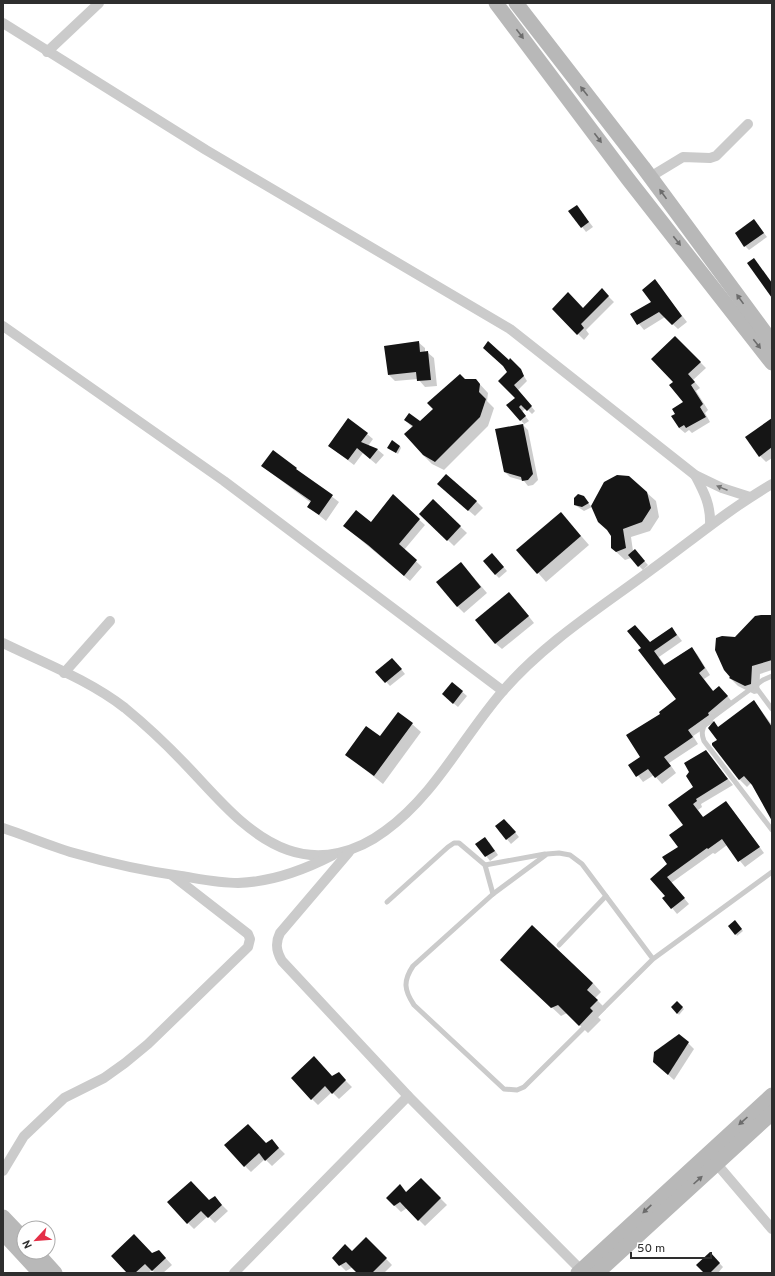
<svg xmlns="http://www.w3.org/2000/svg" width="775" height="1276" font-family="Overpass,sans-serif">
	<rect width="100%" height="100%" fill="#fff"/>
	<g fill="#0003">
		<polygon points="580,210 593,227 586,232 570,211"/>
		<polygon points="758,225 767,237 749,250 745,246"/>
		<polygon points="754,259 772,283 772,298 748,264"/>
		<polygon points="655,281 687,322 678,329 665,317 644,330 631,314 653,303"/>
		<polygon points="602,290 614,302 586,330 589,334 584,340 553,309 584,309"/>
		<polygon points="675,337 706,368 693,380 700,388 696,391 708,410 705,413 710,422 692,433 689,430 685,433 679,428 676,414 684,402 675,382"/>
		<polygon points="418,342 425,348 425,352 427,352 434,358 437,386 425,387 418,379 395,381 389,375"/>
		<polygon points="520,370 527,381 518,390 535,411 532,414 526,408 522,412 529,421 523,425 528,430 538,480 533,485 528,486 524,481 510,477 505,472 496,430 524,424 508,405 516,398 500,381"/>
		<polygon points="465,380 476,380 488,393 487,401 494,408 488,426 444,470 432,464 423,455 413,428 405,420 420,422"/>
		<polygon points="772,423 772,458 766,462 760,456"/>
		<polygon points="367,434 373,439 368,446 378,450 384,455 376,464 363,453 354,465 329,446"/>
		<polygon points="400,446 401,448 398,454 390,449"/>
		<polygon points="262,466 296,469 339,502 326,521 309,507 311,503"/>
		<polygon points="445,490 476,501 483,508 475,516"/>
		<polygon points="647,493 656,501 659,517 650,531 631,537 633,551 638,554 648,565 643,570 631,558 625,560 612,548 612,536"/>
		<polygon points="580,495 592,507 584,511 575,505 575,497"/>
		<polygon points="393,496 425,525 404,550 422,567 410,581 344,526 372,523"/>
		<polygon points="433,501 467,533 454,546 421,514"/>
		<polygon points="561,513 589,545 546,582 518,550"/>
		<polygon points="496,558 507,571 499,578 495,574"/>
		<polygon points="461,563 487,593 464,613 457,606"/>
		<polygon points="515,599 534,623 502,649 495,643"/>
		<polygon points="772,616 772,670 760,674 759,693 754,694 738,686 730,678 736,638"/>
		<polygon points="672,628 682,641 659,657 665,665 691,648 697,654 710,675 704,679 714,692 725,693 733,703 713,720 713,722 719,728 754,701 772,725 772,819 751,783 747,787 740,780 713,745 718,740 709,728 711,724 693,736 698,744 669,763 676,773 662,784 654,775 643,782 630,765 641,757 661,714 677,700 639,650"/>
		<polygon points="396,663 405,674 390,686 377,672"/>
		<polygon points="452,683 467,696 458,707 447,698"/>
		<polygon points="412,724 421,732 383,784 347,755"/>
		<polygon points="705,751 733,785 701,804 702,807 698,810 703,817 731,808 764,853 745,867 727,845 715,854 713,853 671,883 689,904 677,914 664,898 666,896 651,879 668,864 679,847 694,787"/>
		<polygon points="508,824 519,837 511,844 496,827"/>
		<polygon points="489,842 498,855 490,861 477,844"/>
		<polygon points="737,923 743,931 737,936 736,934"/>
		<polygon points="510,968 593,983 601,992 595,998 606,1009 598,1017 601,1020 588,1033 567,1013 561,1016"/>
		<polygon points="677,1002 684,1009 679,1015 672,1007"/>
		<polygon points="688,1043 694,1049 674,1080 661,1068"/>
		<polygon points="339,1074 352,1087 339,1099 332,1092 318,1105 312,1099 333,1077"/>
		<polygon points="272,1141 285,1154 272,1166 265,1159 251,1172 245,1166 266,1144"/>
		<polygon points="421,1179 447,1205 425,1226 407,1208 401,1212 387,1198 407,1193"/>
		<polygon points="215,1198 228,1211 215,1223 208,1216 194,1229 188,1223 209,1201"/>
		<polygon points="366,1238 392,1265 384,1273 358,1273 353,1267 346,1271 333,1258 352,1252"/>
		<polygon points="159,1251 172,1265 163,1273 155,1273 152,1270 148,1273 128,1273"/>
		<polygon points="710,1253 723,1267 718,1273 705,1273"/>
	</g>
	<g fill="#151515">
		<polygon points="577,205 589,222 581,228 568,211"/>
		<polygon points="754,219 764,233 744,247 735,233"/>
		<polygon points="754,258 772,283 772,298 747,263"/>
		<polygon points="655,279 682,316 672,325 659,312 637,325 630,314 651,302 642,290"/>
		<polygon points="602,288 609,296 581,324 584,328 577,335 552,309 568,292 583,308"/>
		<polygon points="675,336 701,362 688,374 695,382 691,385 703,404 700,407 706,417 686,428 684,425 679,428 671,416 675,414 672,409 683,402 669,385 673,382 651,359"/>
		<polygon points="419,341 420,352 428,351 431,380 417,381 416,372 388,375 384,346"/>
		<polygon points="488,341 509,360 510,358 521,369 524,376 514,385 532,406 527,411 521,405 519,407 526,416 520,421 506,405 515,398 498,381 507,372 503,366 483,348"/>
		<polygon points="460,374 465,379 476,379 480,384 479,392 486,399 480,417 435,462 423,455 404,434 413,426 404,420 409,413 420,421 433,409 427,403"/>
		<polygon points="348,418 368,433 361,442 378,449 370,459 357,448 348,460 328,446"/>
		<polygon points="772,418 772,447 759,457 745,437"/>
		<polygon points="523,424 533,474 528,480 522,481 521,477 504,472 495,429"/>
		<polygon points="392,440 400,446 396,453 387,448"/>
		<polygon points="273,450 297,468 296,469 333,495 319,515 307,507 311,501 261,466"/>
		<polygon points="446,474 477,501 468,511 437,484"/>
		<polygon points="617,475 629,476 647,492 651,508 642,522 623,529 626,548 616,552 611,548 611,536 607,530 598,522 591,506 604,482"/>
		<polygon points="393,494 420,519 399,544 417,560 404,576 368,545 343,526 356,510 371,522"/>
		<polygon points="578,494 584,496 589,503 582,507 574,505 574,498"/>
		<polygon points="433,499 461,526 447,541 419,514"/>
		<polygon points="561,512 581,536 537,574 516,550"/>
		<polygon points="635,549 645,561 638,567 628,555"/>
		<polygon points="492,553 504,567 495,575 483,561"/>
		<polygon points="461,562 481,587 457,607 436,582"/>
		<polygon points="509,592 529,616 495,644 475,620"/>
		<polygon points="761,615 772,615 772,660 752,666 751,684 745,686 729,678 730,677 724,670 715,650 716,638 722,636 735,637 755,616"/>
		<polygon points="635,625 650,642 672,627 677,635 654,651 664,665 692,647 705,668 699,673 713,691 719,686 728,696 708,713 709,715 688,730 693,737 664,757 671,766 655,778 648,769 636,777 628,765 640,757 626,735 660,714 659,712 676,699 638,650 641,648 627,631"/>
		<polygon points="392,658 402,669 385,683 375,672"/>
		<polygon points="452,682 463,691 453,704 442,694"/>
		<polygon points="754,700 772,727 772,821 752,785 744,776 739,780 712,745 712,743 717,740 708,728 714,721 718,727"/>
		<polygon points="398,712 413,723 374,776 345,755 366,726 380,736"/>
		<polygon points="706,750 728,779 696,799 697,801 693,804 703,817 726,801 760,847 738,862 722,839 708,849 707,848 667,877 685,898 671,909 662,898 665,896 650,879 667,864 662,857 678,847 669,835 683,825 668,805 693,787 686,776 689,772 684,763"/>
		<polygon points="504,819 516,832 506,840 495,826"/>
		<polygon points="485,837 495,851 485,857 475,844"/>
		<polygon points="735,920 742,929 735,935 728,926"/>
		<polygon points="532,925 593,983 587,990 598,1000 590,1008 593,1011 579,1026 558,1005 551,1008 500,960"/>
		<polygon points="677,1001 683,1007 677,1014 671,1007"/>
		<polygon points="679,1034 689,1042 668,1075 653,1062 654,1052"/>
		<polygon points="314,1056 332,1076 339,1072 346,1080 332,1094 325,1086 311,1100 291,1078"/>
		<polygon points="248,1124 266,1143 272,1139 279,1148 265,1161 259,1153 244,1167 224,1145"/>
		<polygon points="421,1178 441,1198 418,1221 400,1202 394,1206 386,1198 400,1184 406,1192"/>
		<polygon points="191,1181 209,1200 215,1196 222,1205 208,1218 201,1211 187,1224 167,1202"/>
		<polygon points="134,1234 152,1253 159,1250 166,1258 152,1271 145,1264 135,1273 127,1273 111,1256"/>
		<polygon points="366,1237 387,1258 372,1273 357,1273 346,1262 339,1266 332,1258 345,1244 352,1251"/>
		<polygon points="710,1252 720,1263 710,1273 704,1273 696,1265"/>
	</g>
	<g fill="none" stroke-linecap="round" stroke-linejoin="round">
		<g stroke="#cbcbcb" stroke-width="5">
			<path d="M772,676L763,680L706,722C702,729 701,734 704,741L772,830"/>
			<polyline points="755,686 772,709"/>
			<polyline points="485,865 545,854"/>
			<polyline points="387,902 448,847 454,843 459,843 485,865 493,894"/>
			<polyline points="559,945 606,896"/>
			<path d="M653,959L582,864L570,855L559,853L547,854L493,894L413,966C403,981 404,990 414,1005L504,1089L517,1090L524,1087L653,959L772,872"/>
		</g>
		<g stroke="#cbcbcb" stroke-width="10">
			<polyline points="3,23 206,150 510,329 695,475 722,488 750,497"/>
			<polyline points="47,52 99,3"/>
			<polyline points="650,177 683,157 710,158 716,156 748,124"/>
			<polyline points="3,326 224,481 503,691"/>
			<path d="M695,475C704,492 711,505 710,525"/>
			<path d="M3,643C44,663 89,680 125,708C147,726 167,745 186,765C216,796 246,835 288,850C322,862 357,852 385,831C435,795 463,737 502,692C544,643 600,608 651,570C691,541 729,509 772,484"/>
			<polyline points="64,673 110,621"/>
			<path d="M3,828C27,836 50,846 74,853C109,863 145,871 181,876C200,879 219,883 238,883C271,882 304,870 333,855"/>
			<path d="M349,852L280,933C275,943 276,951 282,961L408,1096L584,1273"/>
			<polyline points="716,1163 772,1229"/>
			<polyline points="3,1171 24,1136 64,1098 104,1078 125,1063 148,1044 248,947 250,939 248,934 172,875"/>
			<polyline points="234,1273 408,1096"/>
		</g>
		<g stroke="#b8b8b8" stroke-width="15">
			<polyline points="496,3 628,179 772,363"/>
			<polyline points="516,3 643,167 772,342"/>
			<polyline points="3,1217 24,1239"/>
			<polyline points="3,1233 40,1273"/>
			<polyline points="36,1252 55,1273"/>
			<polyline points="578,1273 772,1095"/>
			<polyline points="597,1273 772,1113"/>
		</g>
	</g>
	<defs><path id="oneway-solid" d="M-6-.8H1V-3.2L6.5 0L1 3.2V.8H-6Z"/></defs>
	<g fill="#6c6c6c">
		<use href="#oneway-solid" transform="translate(520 34) rotate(53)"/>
		<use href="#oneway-solid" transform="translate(584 91) rotate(-128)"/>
		<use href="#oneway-solid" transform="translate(598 138) rotate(53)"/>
		<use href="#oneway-solid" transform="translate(663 194) rotate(-126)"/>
		<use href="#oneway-solid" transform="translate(677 241) rotate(52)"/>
		<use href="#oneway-solid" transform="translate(740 299) rotate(-126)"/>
		<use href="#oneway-solid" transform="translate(757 344) rotate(52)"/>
		<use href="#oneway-solid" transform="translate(743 1121) rotate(138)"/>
		<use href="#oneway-solid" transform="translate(698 1180) rotate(-42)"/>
		<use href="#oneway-solid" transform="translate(647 1209) rotate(137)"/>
	</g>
	<use fill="#757575" href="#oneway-solid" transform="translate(722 488) rotate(-158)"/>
	<rect width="775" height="1276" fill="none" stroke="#2e2e2e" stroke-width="8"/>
	<g transform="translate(36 1240) rotate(244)"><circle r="19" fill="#ffffff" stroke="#ababab"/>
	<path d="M0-3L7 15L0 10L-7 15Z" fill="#e43048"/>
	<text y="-6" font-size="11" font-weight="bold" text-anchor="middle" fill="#2e2e2e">N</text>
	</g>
	<path d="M631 1252v6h80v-6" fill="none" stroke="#2e2e2e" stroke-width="2"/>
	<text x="637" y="1252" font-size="12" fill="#2e2e2e" stroke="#ffffff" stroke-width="3" paint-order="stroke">50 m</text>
</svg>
